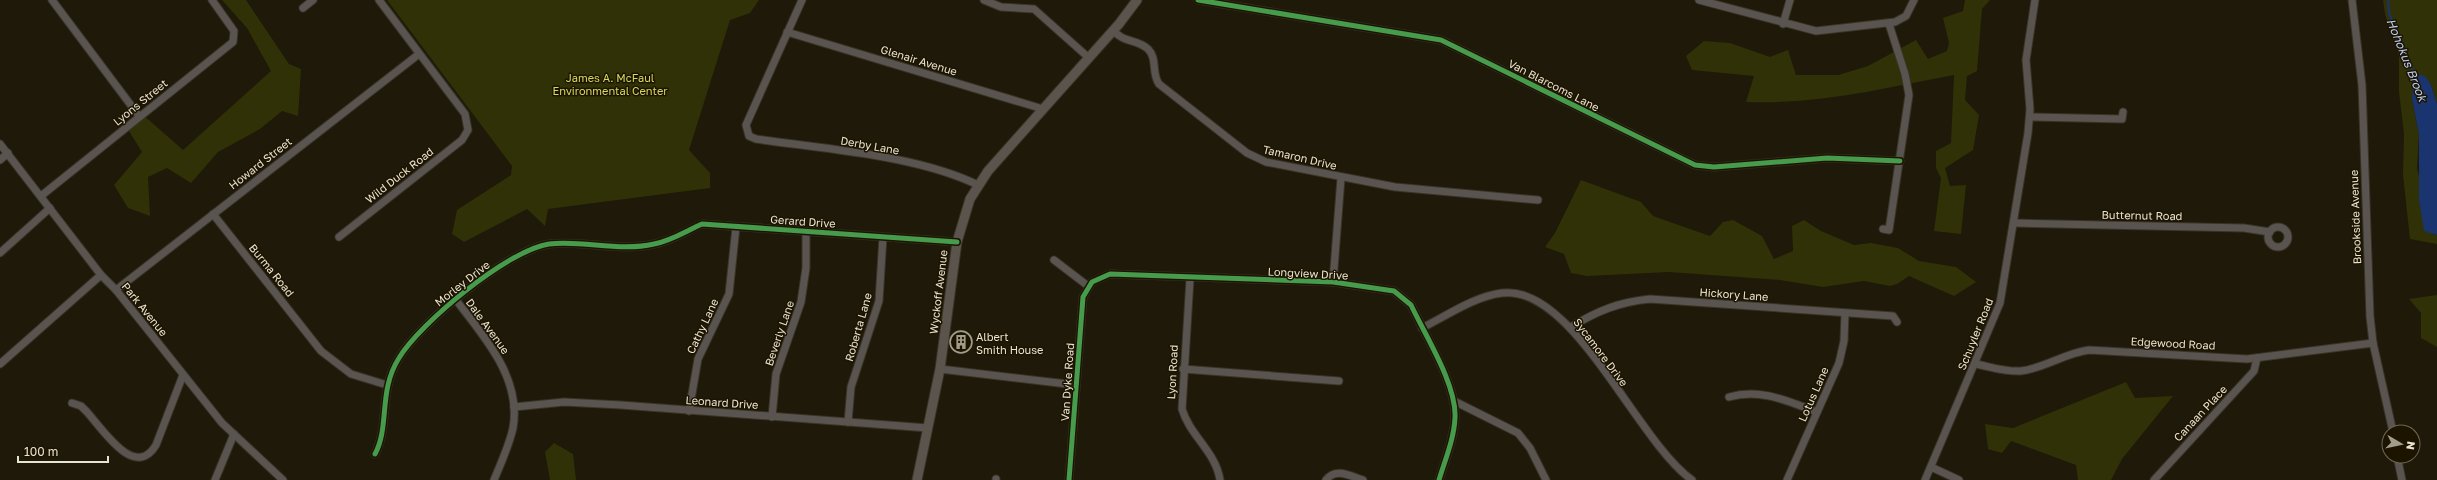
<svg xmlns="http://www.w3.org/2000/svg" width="2437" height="480" font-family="'Golos Text',sans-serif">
	<rect width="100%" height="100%" fill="#1e1909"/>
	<g fill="#303106">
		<polygon points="222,0 246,0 289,64 301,69 298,116 282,111 260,129 218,152 191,183 167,168 148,177 150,216 128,208 114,185 142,152 127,128 142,114 183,150 271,71 247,28"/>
		<polygon points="387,0 759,0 750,13 730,20 689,150 710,173 710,188 548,209 545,226 527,209 464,242 452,234 457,210 511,175 512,166"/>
		<path d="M1965,0H1990L1982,9L1977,71L1967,76L1965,100L1979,115L1973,150L1945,168L1950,186L1966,185L1961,234L1934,231L1941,178L1936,168V151L1951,143L1954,75C1885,88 1817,105 1746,102L1754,76L1692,70L1686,56L1704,41L1730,43L1770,57L1788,50L1796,75H1838L1868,66L1916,40L1928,59L1947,51L1949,43L1943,18L1963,11Z"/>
		<polygon points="2383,0 2437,0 2437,104 2431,85 2412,99 2419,134 2417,168 2433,234 2437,235 2437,244 2410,239 2403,175 2404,134 2399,92 2399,56 2385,14"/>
		<polygon points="1581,180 1641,202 1653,216 1710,236 1723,222 1733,220 1762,236 1774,259 1793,251 1792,226 1804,220 1821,231 1854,245 1871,243 1898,248 1919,261 1956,267 1976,282 1954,296 1909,276 1897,284 1890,286 1864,281 1823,287 1780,280 1669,272 1587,276 1571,273 1564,254 1545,247 1555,233"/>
		<polygon points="2437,295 2437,347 2421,338 2421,313 2409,299"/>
		<polygon points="2126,382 2135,398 2173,396 2122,459 2111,480 2078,480 2076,465 2011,441 2002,453 1988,449 1985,424 2013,428"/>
		<polygon points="554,443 573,454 576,480 550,480 545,452"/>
	</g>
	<polygon fill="#1a346f" points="2414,74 2425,76 2431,85 2437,104 2437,235 2424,231 2419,199 2419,134 2412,99"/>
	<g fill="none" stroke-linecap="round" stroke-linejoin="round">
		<polyline stroke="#1a346f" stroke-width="2" points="2388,0 2389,13 2415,76"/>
		<g stroke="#393427" stroke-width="9">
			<g id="minor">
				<polyline points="52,0 139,116"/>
				<path d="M802,0L746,125L749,136L756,139C824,149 916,155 978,185"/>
				<polyline points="984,0 1001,7 1034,9 1089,58"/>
				<polyline points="1198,0 1441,40 1695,165 1714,167 1827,158 1900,161"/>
				<polyline points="1699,0 1816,31 1895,22 1906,16 1914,0"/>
				<polyline points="2352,0 2362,85 2370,316 2373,343 2393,432"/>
				<polyline points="303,8 313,0"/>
				<polyline points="1783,24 1790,0"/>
				<path d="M1113,30C1123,43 1137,39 1148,49C1158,59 1151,73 1159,84L1247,153L1266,162L1395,187L1538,200"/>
				<polyline points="787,32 1043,109"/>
				<polyline points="2030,117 2122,119 2123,112"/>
				<polyline points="0,144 101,275 116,290 222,423 283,480"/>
				<polyline points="0,160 8,153"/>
				<polyline points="41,196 233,42 234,31 212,0"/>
				<polyline points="213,214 321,351 351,374 387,385"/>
				<polyline points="2014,223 2244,228 2270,232"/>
				<circle cx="2278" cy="237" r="10"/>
				<polyline points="1883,229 1889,230 1909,95 1905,74 1889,24"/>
				<polyline points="339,237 462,140 468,130 465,114 379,0"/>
				<polyline points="0,253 50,208"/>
				<polyline points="1054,260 1088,286"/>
				<path d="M1190,279L1182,409C1190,436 1216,452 1220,480"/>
				<polyline points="1333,282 1341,178"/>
				<polyline points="116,290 419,54"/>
				<path d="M456,300C484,337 522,378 513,428C509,446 501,463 494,480"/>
				<path d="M1571,327C1597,311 1619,302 1650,299L1893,316L1897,322"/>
				<path d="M1422,328C1446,316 1475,296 1502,293C1573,284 1636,440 1692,480"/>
				<polyline points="0,364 101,275"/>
				<path d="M1976,364C1991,367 2005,372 2021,371C2045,368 2065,353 2089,350L2247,359L2373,343"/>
				<polyline points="940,369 1076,385"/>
				<polyline points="1183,369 1339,381"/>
				<path d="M1729,397C1761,388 1787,401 1817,412"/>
				<polyline points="1454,401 1518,433 1530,448 1546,480"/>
				<path d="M72,403L81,406L87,412C104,431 135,480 156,445L183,375"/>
				<polyline points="514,407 564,402 621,405 928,428"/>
				<polyline points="689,411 698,359 729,294 736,227"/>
				<polyline points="772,417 776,374 801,302 806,268 806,232"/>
				<polyline points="848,422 851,387 879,301 883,237"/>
				<path d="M375,454C390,426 378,391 399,358C420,323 508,250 549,244C584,240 619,252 654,244C671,241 686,231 702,224L957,242"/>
				<polyline points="2397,456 2402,480"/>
				<polyline points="1931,467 1959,480"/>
				<polyline points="215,480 234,434"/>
				<polyline points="996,480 996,479"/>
				<path d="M1069,480L1083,297L1092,282L1110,274L1333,282L1394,291L1411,305C1425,335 1457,385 1455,418C1454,439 1445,460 1439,480"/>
				<path d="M1326,480C1336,467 1350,476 1363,480"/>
				<polyline points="1787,480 1839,363 1844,341 1845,313"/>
				<polyline points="1925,480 2000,303 2028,133 2030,109 2026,60 2035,0"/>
				<polyline points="2154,480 2254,371 2257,358"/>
			</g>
		</g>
		<g stroke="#393427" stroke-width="11">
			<polyline id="major" points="917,480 940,369 957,242 970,199 988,171 1119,24 1137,0"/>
		</g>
		<use href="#minor" stroke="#5a5450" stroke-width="7"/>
		<use href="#major" stroke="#5a544d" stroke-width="9"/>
		<g stroke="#1d1400" stroke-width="8">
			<g id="cycleway">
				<polyline points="1198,0 1441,40 1695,165 1714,167 1827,158 1900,161"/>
				<path d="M375,454C390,426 378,391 399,358C420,323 508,250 549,244C584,240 619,252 654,244C671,241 686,231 702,224L957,242"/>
				<path d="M1069,480L1083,297L1092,282L1110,274L1333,282L1394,291L1411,305C1425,335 1457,385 1455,418C1454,439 1445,460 1439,480"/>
			</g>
		</g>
		<use href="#cycleway" stroke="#469c4c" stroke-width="5"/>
	</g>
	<defs>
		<g id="building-ring" transform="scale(1.15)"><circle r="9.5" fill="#1d1400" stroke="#a29c8b" stroke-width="1.5"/><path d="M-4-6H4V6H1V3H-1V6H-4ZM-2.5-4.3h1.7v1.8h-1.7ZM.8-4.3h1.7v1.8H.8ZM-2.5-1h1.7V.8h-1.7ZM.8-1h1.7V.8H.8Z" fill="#a29c8b"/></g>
	</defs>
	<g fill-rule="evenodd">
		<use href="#building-ring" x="961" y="342"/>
	</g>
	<g text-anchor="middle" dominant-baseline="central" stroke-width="3" stroke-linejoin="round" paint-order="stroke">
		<g font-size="11" fill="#e9e3d1" stroke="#1d1400">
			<text transform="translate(919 60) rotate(17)">Glenair Avenue</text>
			<text transform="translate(1554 85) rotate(27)">Van Blarcoms Lane</text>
			<text transform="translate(140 102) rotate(-39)">Lyons Street</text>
			<text transform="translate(870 145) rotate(10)">Derby Lane</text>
			<text transform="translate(1300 157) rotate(13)">Tamaron Drive</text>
			<text transform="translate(260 163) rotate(-38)">Howard Street</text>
			<text transform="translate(399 175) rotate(-38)">Wild Duck Road</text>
			<text transform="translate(2142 215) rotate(1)">Butternut Road</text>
			<text transform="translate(2355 217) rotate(-92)">Brookside Avenue</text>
			<text transform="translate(803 221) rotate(4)">Gerard Drive</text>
			<text transform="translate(272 270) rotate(51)">Burma Road</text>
			<text transform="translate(1308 273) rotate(3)">Longview Drive</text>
			<text transform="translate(462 283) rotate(-38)">Morley Drive</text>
			<text transform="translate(938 292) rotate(-83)">Wyckoff Avenue</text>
			<text transform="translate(1734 294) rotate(4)">Hickory Lane</text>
			<text transform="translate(145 309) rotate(51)">Park Avenue</text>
			<text transform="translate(488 326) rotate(54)">Dale Avenue</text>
			<text transform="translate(702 326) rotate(-65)">Cathy Lane</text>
			<text transform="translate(858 327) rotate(-74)">Roberta Lane</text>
			<text transform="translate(779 333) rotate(-71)">Beverly Lane</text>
			<text transform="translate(1975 334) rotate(-68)">Schuyler Road</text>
			<text transform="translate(2173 343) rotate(3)">Edgewood Road</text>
			<text transform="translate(1601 352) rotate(53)">Sycamore Drive</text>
			<text transform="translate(1172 372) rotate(-87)">Lyon Road</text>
			<text transform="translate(1067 382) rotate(-86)">Van Dyke Road</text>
			<text transform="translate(1813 394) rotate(-66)">Lotus Lane</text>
			<text transform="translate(722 402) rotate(4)">Leonard Drive</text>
			<text transform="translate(2200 413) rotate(-47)">Canaan Place</text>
		</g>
		<g font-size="11" fill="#d3da5c" stroke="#1d1400">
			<text x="610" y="77">James A. McFaul<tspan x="610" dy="13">Environmental Center</tspan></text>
		</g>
		<g font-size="11" fill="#e9e3d1" stroke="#1d1400" text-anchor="start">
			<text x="976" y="336">Albert<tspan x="976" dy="13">Smith House</tspan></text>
		</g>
		<g font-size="12" font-style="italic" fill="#bbcff6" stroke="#1d1400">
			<text transform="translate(2407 60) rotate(68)">Hohokus Brook</text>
		</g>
	</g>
	<g transform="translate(2401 444) rotate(99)"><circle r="19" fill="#1d1400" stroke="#6f6754"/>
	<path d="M0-3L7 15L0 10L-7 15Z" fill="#a29c8b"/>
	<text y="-6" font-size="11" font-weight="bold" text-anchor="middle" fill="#e9e3d1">N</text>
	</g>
	<path d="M18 456v6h90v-6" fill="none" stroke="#e9e3d1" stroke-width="2"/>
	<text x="24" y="456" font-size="12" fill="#e9e3d1" stroke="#1d1400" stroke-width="3" paint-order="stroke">100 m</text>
</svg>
